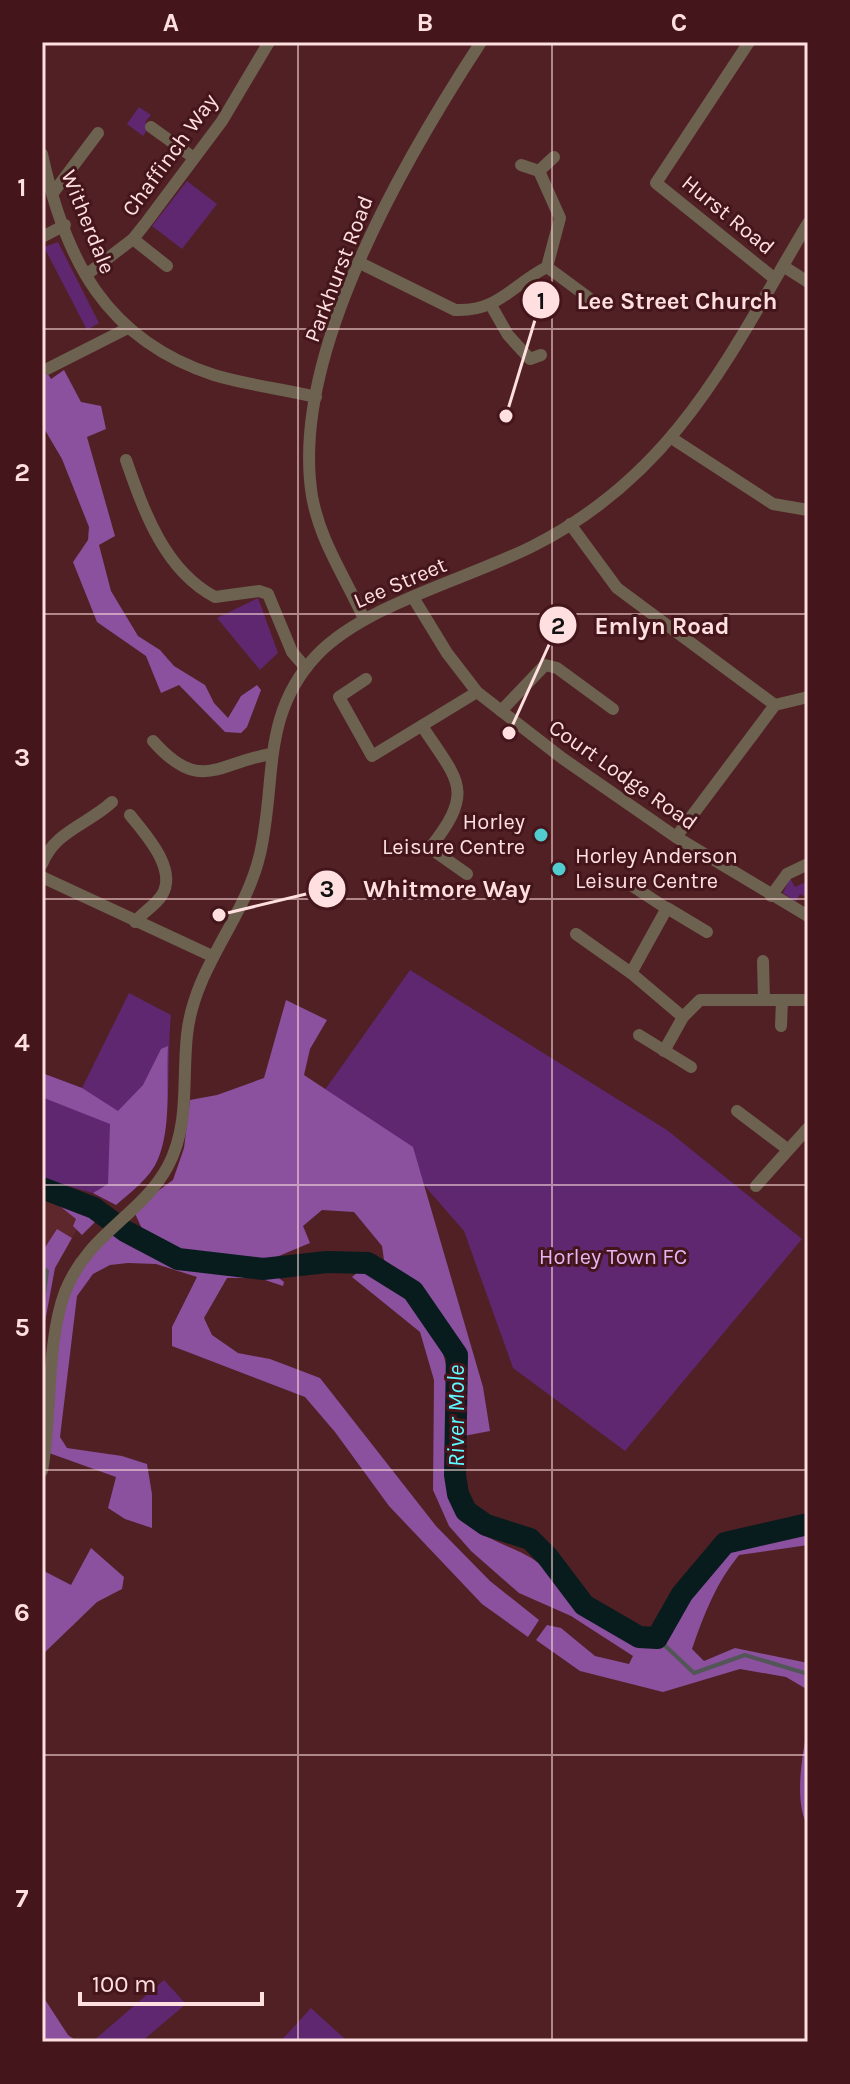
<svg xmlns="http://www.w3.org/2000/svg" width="850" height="2084" font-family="Karla,sans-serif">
	<rect width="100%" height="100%" fill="#502024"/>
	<polygon fill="#5e272b" points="42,1196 57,1199 57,1203 69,1210 76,1219 73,1226 77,1230 72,1238 58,1230 44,1261"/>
	<g fill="#5e2770">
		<polygon points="139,107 151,115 145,122 150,126 143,136 127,124"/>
		<polygon points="187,181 217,204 182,249 152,226"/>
		<polygon points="58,242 99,323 87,330 44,247"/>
		<polygon points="258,598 278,653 260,670 217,618"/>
		<polygon points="790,878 795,887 808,881 808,898 800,894 796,902 783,893"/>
		<polygon points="410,970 667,1130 802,1239 625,1451 513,1368 464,1231 409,1168 317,1101"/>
		<path d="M129,993L171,1015C167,1053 172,1127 158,1159C150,1178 131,1192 116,1205L93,1193L42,1179V1073L82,1088Z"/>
		<polygon points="164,1980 186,2004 141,2042 92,2042"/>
		<polygon points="311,2008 345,2039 342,2042 280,2042"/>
	</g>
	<g fill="#8b509e">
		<polygon points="42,364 51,379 64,370 81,402 101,406 106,429 87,437 115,536 99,545 111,591 138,636 160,650 174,666 205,685 214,703 228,718 241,696 257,685 261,690 247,727 241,733 225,732 179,685 161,693 146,656 97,622 73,562 88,540 89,527 62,459 42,425"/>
		<polygon points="286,1000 327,1020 310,1049 304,1075 413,1147 483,1387 490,1431 464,1436 460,1347 421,1286 384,1260 382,1246 354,1212 322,1210 303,1226 310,1243 267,1261 188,1255 143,1231 133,1209 173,1180 184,1148 190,1100 217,1095 264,1078"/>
		<path d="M168,1046C166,1080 172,1126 158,1159C150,1178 131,1192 116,1205L93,1193L108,1184L110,1124L44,1098L42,1101V1073L82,1088L118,1111L143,1085L161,1049Z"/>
		<polygon points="57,1199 98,1219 82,1235 73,1226 76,1219 56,1203"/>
		<polygon points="57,1229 72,1238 55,1268 42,1338 42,1261 44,1249"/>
		<path d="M114,1234L200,1268L275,1275L284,1282L283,1286L259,1278H227L204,1318L212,1335L238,1353L270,1359L320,1378L436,1526L490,1581L539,1620L528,1637L482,1604L389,1506L335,1432L305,1397L172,1346V1327L197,1277L156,1264L128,1263L110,1265L93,1274L77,1296L60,1437L67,1448L122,1456L147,1464L152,1494V1528L125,1519L108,1508L116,1477L49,1453C54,1393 47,1316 82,1264C90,1253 104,1244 114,1234Z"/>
		<path d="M364,1267C445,1310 454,1363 451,1449C451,1470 447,1495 460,1514C478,1541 517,1545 541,1565C551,1575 558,1588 567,1599C588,1622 621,1638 650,1647C686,1622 699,1565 735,1548C756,1538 785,1536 808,1532V1545L739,1555C716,1583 704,1614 692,1649L704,1661L735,1648L808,1663V1690L786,1677L740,1669L663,1692L580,1671L536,1640L547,1625L561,1628L595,1656L629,1664L633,1656L571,1616L519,1593L471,1551L449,1526L433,1490L434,1380L420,1332L352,1277Z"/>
		<polygon points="91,1548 124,1577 122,1589 97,1602 42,1655 42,1570 71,1585"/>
		<path d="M808,1724V1827C793,1800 803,1753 808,1724Z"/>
		<polygon points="42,1995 68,2035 78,2042 50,2042 42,2036"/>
	</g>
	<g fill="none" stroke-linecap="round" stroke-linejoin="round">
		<g stroke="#525657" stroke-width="4">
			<polyline points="42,1268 47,1271 42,1310"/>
			<polyline points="657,1638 694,1673 745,1655 808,1674"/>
		</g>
		<polyline stroke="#081c1d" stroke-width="22" points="42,1188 94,1208 125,1231 178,1259 263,1269 327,1262 368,1263 413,1291 457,1355 455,1475 458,1494 466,1511 486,1525 530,1539 547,1556 584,1605 639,1637 657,1638 682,1594 725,1543 808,1524"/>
		<g stroke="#6d614f" stroke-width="12">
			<polyline points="749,42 656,183 775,279"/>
			<polyline points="151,127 194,158"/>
			<path d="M42,154C65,260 106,340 214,375C247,385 283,389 316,397"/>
			<polyline points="521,165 539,171"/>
			<polyline points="53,193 98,133"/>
			<polyline points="42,237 65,225"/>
			<polyline points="133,239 167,266"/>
			<path d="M360,263L455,310C498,312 512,285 547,267"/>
			<polyline points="783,266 808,282"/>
			<polyline points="547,267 560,218 539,171 554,157"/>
			<polyline points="547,267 589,298"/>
			<polyline points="86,275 133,239 145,224 222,121 269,42"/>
			<polyline points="492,307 508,335 530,359 541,355"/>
			<polyline points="47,369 126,329"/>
			<polyline points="673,439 773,504 808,510"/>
			<path d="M126,460C144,511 164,570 215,597L259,591L268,594L292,652L306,668"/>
			<polyline points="570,524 617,588 775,705"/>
			<polyline points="414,599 447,653 477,692 562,758 676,837 808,916"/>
			<path d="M364,619C346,578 320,542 312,496C289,355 406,157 481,42"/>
			<polyline points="366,679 339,697 372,756 477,692"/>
			<polyline points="501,711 545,665 557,668 613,709"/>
			<path d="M422,726C458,781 476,790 430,848L467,874"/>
			<path d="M153,741C200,794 217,763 271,754"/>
			<path d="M130,815C145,834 178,869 162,895C156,905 142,913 135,922"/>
			<polyline points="676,837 775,705 808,697"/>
			<path d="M42,864C55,831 87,825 112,802"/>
			<polyline points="42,877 212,956"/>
			<polyline points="634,887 666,908"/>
			<polyline points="771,896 787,874 808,864"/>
			<polyline points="576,934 631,973 683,1017 700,1000 808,1000"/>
			<polyline points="763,961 764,1000"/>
			<polyline points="631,973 667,908 707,932"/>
			<polyline points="781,1026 782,1000"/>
			<polyline points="639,1035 691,1067"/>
			<polyline points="664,1051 683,1017"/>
			<polyline points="737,1111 786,1148"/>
			<polyline points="756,1186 808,1128"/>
			<path d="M42,1471C52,1417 46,1342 65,1292C88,1233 141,1216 168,1166C190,1124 182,1080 187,1035C194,967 245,919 260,854C277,781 260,715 317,655C366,604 468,579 533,546C676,474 730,354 808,223"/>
		</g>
	</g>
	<path fill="none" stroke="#ffdfdf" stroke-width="2" stroke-opacity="0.55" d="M298,42V2042M552,42V2042M42,329H808M42,614H808M42,899H808M42,1185H808M42,1470H808M42,1755H808"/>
	<g fill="#52cdcf" stroke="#44161b" stroke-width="3">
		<circle cx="541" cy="835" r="8"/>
		<circle cx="559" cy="869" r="8"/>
	</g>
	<g text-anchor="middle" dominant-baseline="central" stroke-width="6" stroke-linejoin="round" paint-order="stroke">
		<g font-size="22" fill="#ffdfdf" stroke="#44161b">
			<text transform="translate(170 155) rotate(-54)">Chaffinch Way</text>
			<text transform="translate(728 215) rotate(39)">Hurst Road</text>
			<text transform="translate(88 222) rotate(68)">Witherdale</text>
			<text transform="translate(339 269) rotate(-69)">Parkhurst Road</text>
			<text transform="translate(400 583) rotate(-23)">Lee Street</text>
			<text transform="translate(623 775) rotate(35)">Court Lodge Road</text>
		</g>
		<g font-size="22" fill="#ffdfdf" stroke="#44161b" text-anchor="end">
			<text x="525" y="822">Horley<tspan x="525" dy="25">Leisure Centre</tspan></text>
			<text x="575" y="856" text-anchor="start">Horley Anderson<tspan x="575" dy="25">Leisure Centre</tspan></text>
		</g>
		<g font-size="22" fill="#e4b6f4" stroke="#44161b">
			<text x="613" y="1257">Horley Town FC</text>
		</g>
		<g font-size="24" font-style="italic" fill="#5dfbff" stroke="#44161b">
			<text transform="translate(456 1416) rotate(-90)">River Mole</text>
		</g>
	</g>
	<path fill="none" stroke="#ffdfdf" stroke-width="3" d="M506 416L541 300M509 733L558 625M219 915L327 889"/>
	<g fill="#ffdfdf" stroke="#44161b" stroke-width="3">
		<circle cx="506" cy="416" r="8"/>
		<circle cx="509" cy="733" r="8"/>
		<circle cx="219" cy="915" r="8"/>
		<circle cx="541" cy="300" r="20"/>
		<circle cx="558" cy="625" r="20"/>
		<circle cx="327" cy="889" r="20"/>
	</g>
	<g font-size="24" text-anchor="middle" font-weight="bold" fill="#111">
		<text x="541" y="309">1</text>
		<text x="558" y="634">2</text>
		<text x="327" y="897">3</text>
	</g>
	<g font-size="24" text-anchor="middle" font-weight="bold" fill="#ffdfdf" stroke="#44161b" stroke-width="6" stroke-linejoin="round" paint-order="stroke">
		<text x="677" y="309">Lee Street Church</text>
		<text x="662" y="634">Emlyn Road</text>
		<text x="447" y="897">Whitmore Way</text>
	</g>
	<rect width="850" height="2084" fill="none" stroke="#44161b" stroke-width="88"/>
	<path d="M80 1992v12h182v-12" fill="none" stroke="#ffdfdf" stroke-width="4"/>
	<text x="92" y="1992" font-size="24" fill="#ffdfdf" stroke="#44161b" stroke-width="6" paint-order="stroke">100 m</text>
	<rect x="44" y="44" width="762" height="1996" fill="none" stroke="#ffdfdf" stroke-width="3"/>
	<g font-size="26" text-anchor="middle" font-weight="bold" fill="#ffdfdf">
		<text x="171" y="31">A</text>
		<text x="425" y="31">B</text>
		<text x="679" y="31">C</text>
		<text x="22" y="196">1</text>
		<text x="22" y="481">2</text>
		<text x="22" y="766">3</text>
		<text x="22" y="1051">4</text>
		<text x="22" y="1336">5</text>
		<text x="22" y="1621">6</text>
		<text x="22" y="1907">7</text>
	</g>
</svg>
